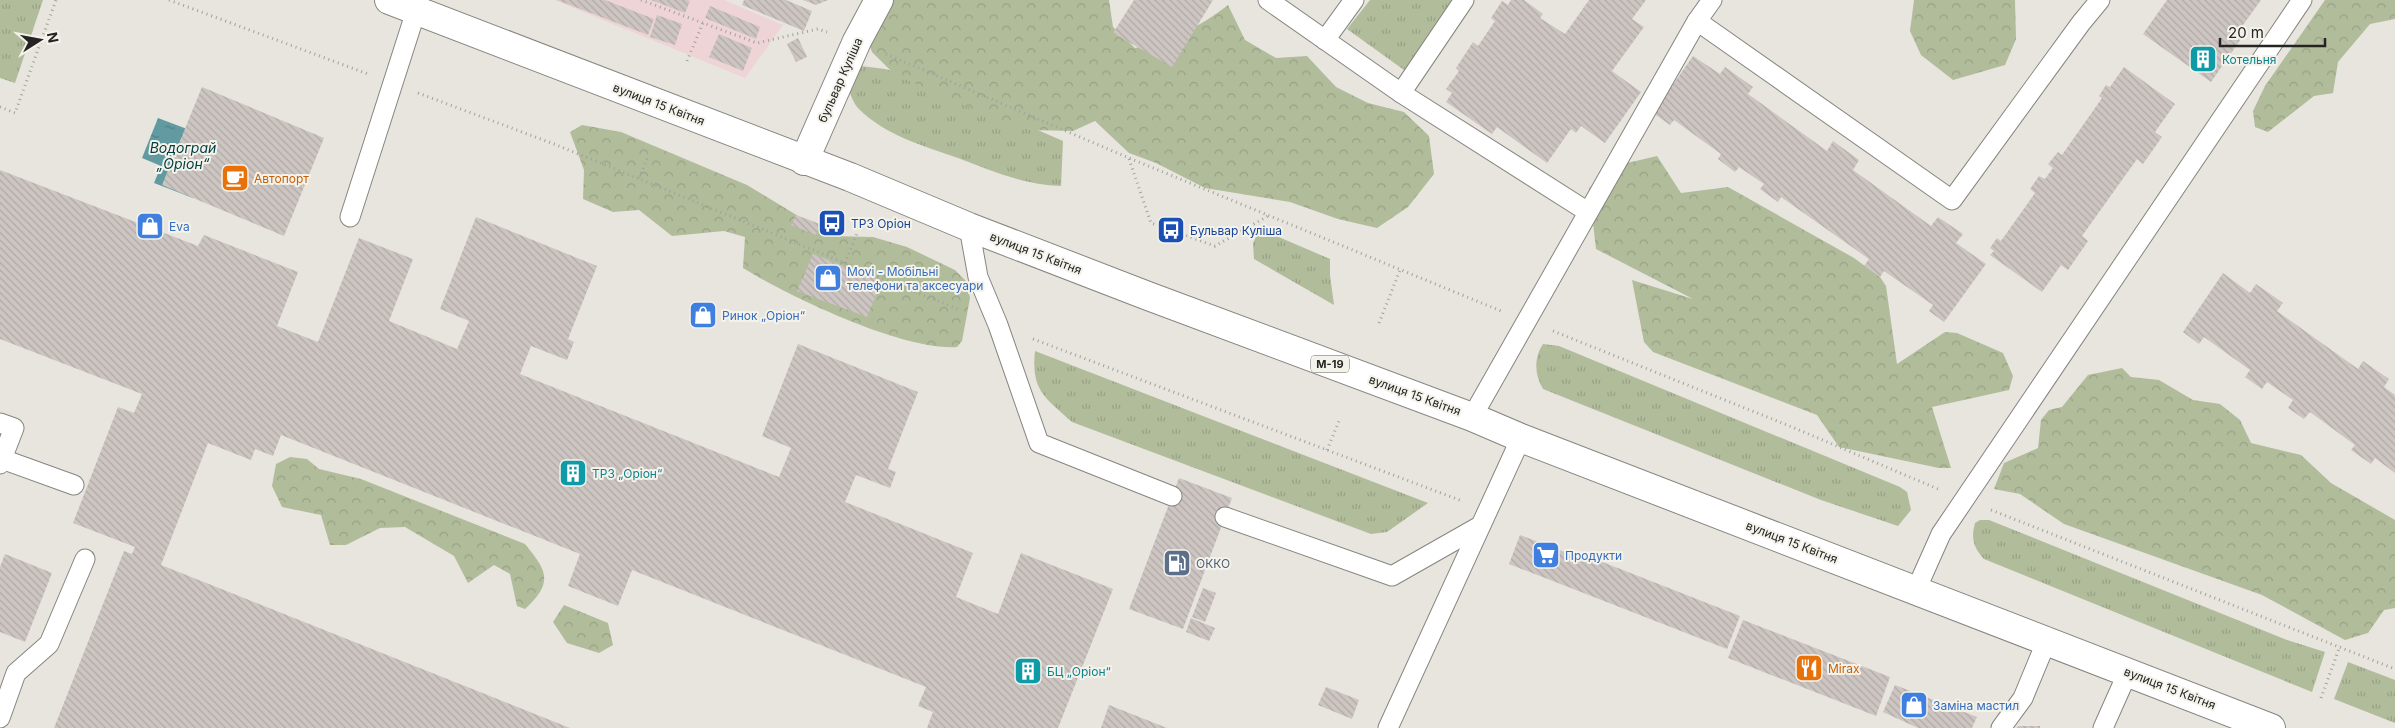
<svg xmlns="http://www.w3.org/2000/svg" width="2395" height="728" font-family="Inter,sans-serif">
	<defs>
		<pattern id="grass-tufts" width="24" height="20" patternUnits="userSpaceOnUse" patternTransform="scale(1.25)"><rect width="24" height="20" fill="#b1bc9b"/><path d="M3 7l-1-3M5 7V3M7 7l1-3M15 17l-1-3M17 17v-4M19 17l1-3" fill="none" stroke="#98a185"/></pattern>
		<pattern id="forest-crowns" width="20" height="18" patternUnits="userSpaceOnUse" patternTransform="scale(1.25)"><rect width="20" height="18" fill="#b1bc9b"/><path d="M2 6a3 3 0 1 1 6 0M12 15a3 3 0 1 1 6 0" fill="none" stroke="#98a185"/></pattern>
		<pattern id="water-ripples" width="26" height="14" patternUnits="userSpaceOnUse" patternTransform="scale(1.25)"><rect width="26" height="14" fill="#619ba1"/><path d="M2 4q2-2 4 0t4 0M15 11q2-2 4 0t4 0" fill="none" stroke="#507e83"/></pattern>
		<pattern id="building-back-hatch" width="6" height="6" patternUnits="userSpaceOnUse" patternTransform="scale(1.25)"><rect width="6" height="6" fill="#cdc5c2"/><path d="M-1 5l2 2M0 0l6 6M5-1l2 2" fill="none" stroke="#b0a9a6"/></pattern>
	</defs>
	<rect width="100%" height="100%" fill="#e7e5de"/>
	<polygon fill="#eed4d7" points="554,0 724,0 783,25 745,78"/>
	<g fill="url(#grass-tufts)">
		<polygon points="0,0 43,0 15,83 0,78"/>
		<polygon points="1370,0 1453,0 1404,70 1347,29"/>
		<path d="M861,66L885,69L918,78L1063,141L1061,186C1024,185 992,171 958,158C924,146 884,135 858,108C853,103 850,92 846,84Z"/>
		<polygon points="1260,229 1330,259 1330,275 1334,305 1254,259 1253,243"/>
		<path d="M1543,344L1559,346L1900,487L1907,492L1911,510L1898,526L1821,500L1543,389C1534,374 1534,357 1543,344Z"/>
		<path d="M1035,351L1428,503L1387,532L1371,534L1072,422C1044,397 1031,390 1035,351Z"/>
		<path d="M1980,520H1989L2287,640L2325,652L2312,692L1984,559C1973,547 1971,538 1975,523Z"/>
		<polygon points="2348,662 2395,680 2395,723 2334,699"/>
	</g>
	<g fill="url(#forest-crowns)">
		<path d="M873,0H1109L1113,27L1135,48C1172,41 1198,28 1228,5L1245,40L1276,58L1307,56L1336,87L1368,103L1404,112L1429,136L1434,174L1408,207L1377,228L1338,219L1290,202L1205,188L1156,163L1129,153L1095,121L1073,131L1030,130L999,120L895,75L872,52L862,25Z"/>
		<polygon points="1914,0 2015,0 2016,39 2005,65 1953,80 1921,55 1910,31"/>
		<polygon points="2325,0 2395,0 2395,19 2370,24 2338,62 2333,93 2314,96 2268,132 2255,127 2253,111 2265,86"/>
		<path d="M582,125L621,132L747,185L831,236L873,237L907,247L955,270L967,282L970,298L962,341L957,347C903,351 790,297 743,268L745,237L724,231L672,236L639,210L613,212L583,199L584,170L570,132Z"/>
		<polygon points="1657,156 1681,193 1728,187 1854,258 1880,277 1886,286 1897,364 1945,332 1957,333 2003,353 2013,376 2009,390 1932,407 1951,468 1939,468 1839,447 1817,415 1653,352 1644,342 1632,280 1693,299 1596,249 1589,188 1619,165"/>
		<polygon points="2122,368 2131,377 2159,380 2193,400 2220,404 2240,420 2251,443 2301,455 2331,483 2395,520 2395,608 2384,610 2368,633 2345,640 2262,595 2064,524 2020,494 1994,489 2004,463 2038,448 2041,420 2049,410 2062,407 2088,375"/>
		<path d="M290,457L307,459L319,469L361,479L525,544C547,571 554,582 525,609L517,606L510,574L494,565L468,583L454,556L405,527L380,528L346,545H330L321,515L282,507L272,486L276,464Z"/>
		<polygon points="564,605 608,623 613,645 599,653 567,643 553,622"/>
	</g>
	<polygon fill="url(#water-ripples)" points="158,118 216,140 193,198 154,183 161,166 142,158"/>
	<g fill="url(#building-back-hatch)">
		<polygon points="557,0 605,0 654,19 648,35"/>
		<polygon points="651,0 687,0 690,1 685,13"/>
		<polygon points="744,0 786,0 812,11 804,31 742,5"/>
		<polygon points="803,0 828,0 816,5"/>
		<polygon points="1134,0 1213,0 1172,67 1113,33"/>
		<polygon points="1511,0 1524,0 1543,14 1540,18 1565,34 1589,0 1646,0 1632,19 1644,27 1612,71 1641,92 1605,143 1581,126 1576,133 1571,129 1547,163 1497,127 1492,134 1446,102 1452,93 1446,89 1459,71 1456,68 1473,42 1478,46 1495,21 1491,18 1502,1 1508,5"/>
		<polygon points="2167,0 2261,0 2238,32 2243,36 2211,82 2143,34"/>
		<polygon points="710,6 760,27 756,39 705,18"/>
		<polygon points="657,15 682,24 675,45 650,37"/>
		<polygon points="719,34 752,48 743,71 709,57"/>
		<polygon points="798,38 807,57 796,62 787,44"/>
		<polygon points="1693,56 1720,74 1725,67 1753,87 1748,94 1827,151 1833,141 1859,160 1853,170 1931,226 1938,217 1963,234 1956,243 1986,264 1944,322 1929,311 1933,305 1884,271 1880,277 1864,266 1869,259 1781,197 1778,202 1760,189 1764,184 1739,167 1735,172 1718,159 1721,154 1674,120 1670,125 1653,113"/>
		<polygon points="2124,67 2175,104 2155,132 2162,137 2143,164 2137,159 2082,236 2088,241 2068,270 2061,265 2042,292 1990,255 1994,251 1990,248 1997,238 2001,241 2035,193 2030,189 2039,176 2045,179 2053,168 2048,164 2058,152 2062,155 2102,98 2099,96 2106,85 2110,87"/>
		<polygon points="202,87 324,138 284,236 162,185"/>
		<polygon points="0,170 198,246 204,235 298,272 277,326 318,342 359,238 413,259 389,321 457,349 469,321 440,309 476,217 597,266 568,339 574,342 567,360 531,346 520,374 779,477 791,448 762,436 798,344 918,392 888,469 896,472 890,488 856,475 845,502 973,553 956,597 998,614 1021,553 1113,589 1058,728 927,728 933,712 918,706 926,687 632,570 618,606 568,586 580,554 281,435 273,456 255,449 251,460 208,443 161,565 570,728 54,728 124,551 132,554 135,547 73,523 118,407 134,413 142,394 0,339"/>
		<polygon points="796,215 820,224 816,235 791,225"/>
		<polygon points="813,254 882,281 867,317 797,291"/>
		<polygon points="2223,273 2250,293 2256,284 2283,303 2277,311 2358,369 2363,361 2389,379 2384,387 2395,395 2395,473 2375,458 2371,464 2351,450 2355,445 2310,412 2304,419 2288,408 2293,400 2267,382 2262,389 2245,377 2250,370 2204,337 2199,344 2183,332"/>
		<polygon points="1179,478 1232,498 1183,629 1129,609"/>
		<polygon points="1520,535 1575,556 1577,552 1740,616 1727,649 1509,564"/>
		<polygon points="5,554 52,573 25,642 0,632 0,567"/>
		<polygon points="1203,588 1216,593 1205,622 1192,617"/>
		<polygon points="1191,618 1215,628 1209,641 1186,632"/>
		<polygon points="1743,620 1890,677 1876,716 1728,658"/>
		<polygon points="1895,685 1977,717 1972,728 1918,728 1883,712"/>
		<polygon points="1326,687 1359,700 1352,719 1318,705"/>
		<polygon points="1109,705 1167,728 1101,728"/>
		<polygon points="2018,726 2040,726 2040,728 2017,728"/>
	</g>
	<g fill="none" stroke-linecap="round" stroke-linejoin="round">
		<g stroke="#86857f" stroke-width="21">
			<g id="lane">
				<polyline points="1268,0 1401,93 1588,212"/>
				<polyline points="1712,0 1697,21 1952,200 2081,23 2100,0"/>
				<polyline points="1325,40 1354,0"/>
				<polyline points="1401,93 1464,0"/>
				<polyline points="350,217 416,11"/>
				<polyline points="969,227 978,277 998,325 1039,443 1172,496"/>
				<polyline points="1472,417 1697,21"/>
				<polyline points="0,423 14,428 0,464"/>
				<polyline points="2,459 74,485"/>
				<polyline points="1225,517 1392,576 1480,526"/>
				<polyline points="1916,590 1941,534 2302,0"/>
				<polyline points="0,718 16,673 49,644 85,559"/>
				<polyline points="1388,728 1521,438"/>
				<polyline points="2001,728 2023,698 2047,640"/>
				<polyline points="2103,728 2128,672"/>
			</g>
		</g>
		<g stroke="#86857f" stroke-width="30">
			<polyline id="street" points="804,161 857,41 879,0"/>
		</g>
		<g stroke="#86857f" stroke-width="30">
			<polyline id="highway" points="389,0 850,177 969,227 1148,296 1472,417 1521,438 2271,728"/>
		</g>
		<g stroke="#a3a19c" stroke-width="3" stroke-dasharray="1 4" stroke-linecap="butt">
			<polyline points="169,0 368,74"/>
			<polyline points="641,0 757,43 818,29 827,32"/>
			<polyline points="886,54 1129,158 1501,311"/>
			<polyline points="687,61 703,23"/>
			<polyline points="418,93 554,144 960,310"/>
			<polyline points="0,107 15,113 56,0"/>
			<polyline points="1129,159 1151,223 1215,246 1268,216"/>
			<polyline points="639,178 648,157"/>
			<polyline points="845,263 857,233"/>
			<polyline points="1379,323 1400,270"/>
			<polyline points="1553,331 1792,427 1938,489"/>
			<polyline points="1033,339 1462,501"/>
			<polyline points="1327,450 1339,421"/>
			<polyline points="1991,510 2395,669"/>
			<polyline points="2321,698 2340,646"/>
		</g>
		<use href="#lane" stroke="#fff" stroke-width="19"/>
		<use href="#street" stroke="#fff" stroke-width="28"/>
		<use href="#highway" stroke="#fff" stroke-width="28"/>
	</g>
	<defs>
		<g id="building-square" transform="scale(1.4375)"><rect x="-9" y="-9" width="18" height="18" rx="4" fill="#0f9aa8" stroke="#f4f3eb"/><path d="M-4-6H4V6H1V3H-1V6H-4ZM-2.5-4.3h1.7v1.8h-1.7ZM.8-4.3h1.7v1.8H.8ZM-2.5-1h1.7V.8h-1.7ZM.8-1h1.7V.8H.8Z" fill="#fff"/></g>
		<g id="cafe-square" transform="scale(1.4375)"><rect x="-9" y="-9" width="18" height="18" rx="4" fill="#e8710a" stroke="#f4f3eb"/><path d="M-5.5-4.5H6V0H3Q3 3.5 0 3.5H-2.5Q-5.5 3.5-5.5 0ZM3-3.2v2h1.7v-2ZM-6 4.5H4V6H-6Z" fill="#fff"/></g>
		<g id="bus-square" transform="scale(1.4375)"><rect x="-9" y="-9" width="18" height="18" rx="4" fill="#1a4fb4" stroke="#f4f3eb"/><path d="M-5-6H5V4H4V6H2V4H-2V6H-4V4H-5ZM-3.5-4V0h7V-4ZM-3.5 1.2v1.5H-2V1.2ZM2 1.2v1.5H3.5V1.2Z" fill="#fff"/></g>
		<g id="shop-square" transform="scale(1.4375)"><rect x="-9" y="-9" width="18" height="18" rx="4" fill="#3f7fe0" stroke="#f4f3eb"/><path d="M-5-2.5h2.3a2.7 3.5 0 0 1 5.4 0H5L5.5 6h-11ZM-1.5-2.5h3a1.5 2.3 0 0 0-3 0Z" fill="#fff"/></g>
		<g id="supermarket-square" transform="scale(1.4375)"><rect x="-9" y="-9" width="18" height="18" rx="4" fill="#3f7fe0" stroke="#f4f3eb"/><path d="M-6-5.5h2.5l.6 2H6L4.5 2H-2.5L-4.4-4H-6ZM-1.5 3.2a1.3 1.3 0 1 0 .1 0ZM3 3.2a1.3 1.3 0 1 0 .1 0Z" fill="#fff"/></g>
		<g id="fuel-square" transform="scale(1.4375)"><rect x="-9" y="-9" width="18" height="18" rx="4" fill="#5c6f8a" stroke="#f4f3eb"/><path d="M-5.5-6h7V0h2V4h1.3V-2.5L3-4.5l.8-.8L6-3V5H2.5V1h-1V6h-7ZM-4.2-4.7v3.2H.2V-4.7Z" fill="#fff"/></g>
		<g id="restaurant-square" transform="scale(1.4375)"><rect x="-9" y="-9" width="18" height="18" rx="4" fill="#e8710a" stroke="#f4f3eb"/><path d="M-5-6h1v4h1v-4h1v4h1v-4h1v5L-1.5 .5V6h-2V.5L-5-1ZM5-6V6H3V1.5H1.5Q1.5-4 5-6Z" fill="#fff"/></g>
	</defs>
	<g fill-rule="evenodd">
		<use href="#building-square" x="2203" y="59"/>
		<use href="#cafe-square" x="235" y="178"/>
		<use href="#bus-square" x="832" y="223"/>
		<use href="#shop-square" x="150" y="226"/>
		<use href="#bus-square" x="1171" y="230"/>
		<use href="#shop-square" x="828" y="278"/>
		<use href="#shop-square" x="703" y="315"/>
		<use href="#building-square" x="573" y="473"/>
		<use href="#supermarket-square" x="1546" y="555"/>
		<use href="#fuel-square" x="1177" y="563"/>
		<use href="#restaurant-square" x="1809" y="668"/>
		<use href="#building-square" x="1028" y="671"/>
		<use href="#shop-square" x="1914" y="705"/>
	</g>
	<g text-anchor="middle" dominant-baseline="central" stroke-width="4" stroke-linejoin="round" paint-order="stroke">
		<rect fill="#f4f3eb" stroke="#63625e" stroke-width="1" x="1311" y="355.5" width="38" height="17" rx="4"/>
		<g font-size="11" font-weight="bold" fill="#252422">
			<text x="1330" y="364">М-19</text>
		</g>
		<g font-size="12" fill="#0d838f" stroke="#f4f3eb" text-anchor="start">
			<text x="2222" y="59">Котельня</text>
			<text x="592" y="473">ТРЗ „Оріон“</text>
			<text x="1047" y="671">БЦ „Оріон“</text>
		</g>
		<g font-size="12" fill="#252422" stroke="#f4f3eb">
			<text transform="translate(840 80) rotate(-66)">бульвар Куліша</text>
			<text transform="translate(659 104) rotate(21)">вулиця 15 Квітня</text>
			<text transform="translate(1036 253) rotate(21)">вулиця 15 Квітня</text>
			<text transform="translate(1415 395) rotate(20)">вулиця 15 Квітня</text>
			<text transform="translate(1792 542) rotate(21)">вулиця 15 Квітня</text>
			<text transform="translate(2170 688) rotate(21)">вулиця 15 Квітня</text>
		</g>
		<g font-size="12" fill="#c56008" stroke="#f4f3eb" text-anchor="start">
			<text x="254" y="178">Автопорт</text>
			<text x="1828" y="668">Mirax</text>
		</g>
		<g font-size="12" fill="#164399" stroke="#f4f3eb" text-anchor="start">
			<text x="851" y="223">ТРЗ Оріон</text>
			<text x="1190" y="230">Бульвар Куліша</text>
		</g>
		<g font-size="12" fill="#366cbe" stroke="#f4f3eb" text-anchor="start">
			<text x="169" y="226">Eva</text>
			<text x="847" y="271">Movi - Мобільні<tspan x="847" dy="14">телефони та аксесуари</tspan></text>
			<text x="722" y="315">Ринок „Оріон“</text>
			<text x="1565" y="555">Продукти</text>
			<text x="1933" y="705">Заміна мастил</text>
		</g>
		<g font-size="12" fill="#4e5e75" stroke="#f4f3eb" text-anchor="start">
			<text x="1196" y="563">ОККО</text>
		</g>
		<g font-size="14" font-style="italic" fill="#003c40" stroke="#f4f3eb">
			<text x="183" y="147">Водограй<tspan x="183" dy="16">„Оріон“</tspan></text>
		</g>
	</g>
	<g transform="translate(40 40) rotate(79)" stroke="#f4f3eb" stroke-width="4" paint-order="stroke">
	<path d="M0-4L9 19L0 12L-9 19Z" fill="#252422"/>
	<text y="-8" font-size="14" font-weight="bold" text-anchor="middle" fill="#252422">N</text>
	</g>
	<path d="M2220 38v8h105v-8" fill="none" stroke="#252422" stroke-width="2.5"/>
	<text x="2228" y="38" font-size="15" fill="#252422" stroke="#f4f3eb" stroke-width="4" paint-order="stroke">20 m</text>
</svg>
